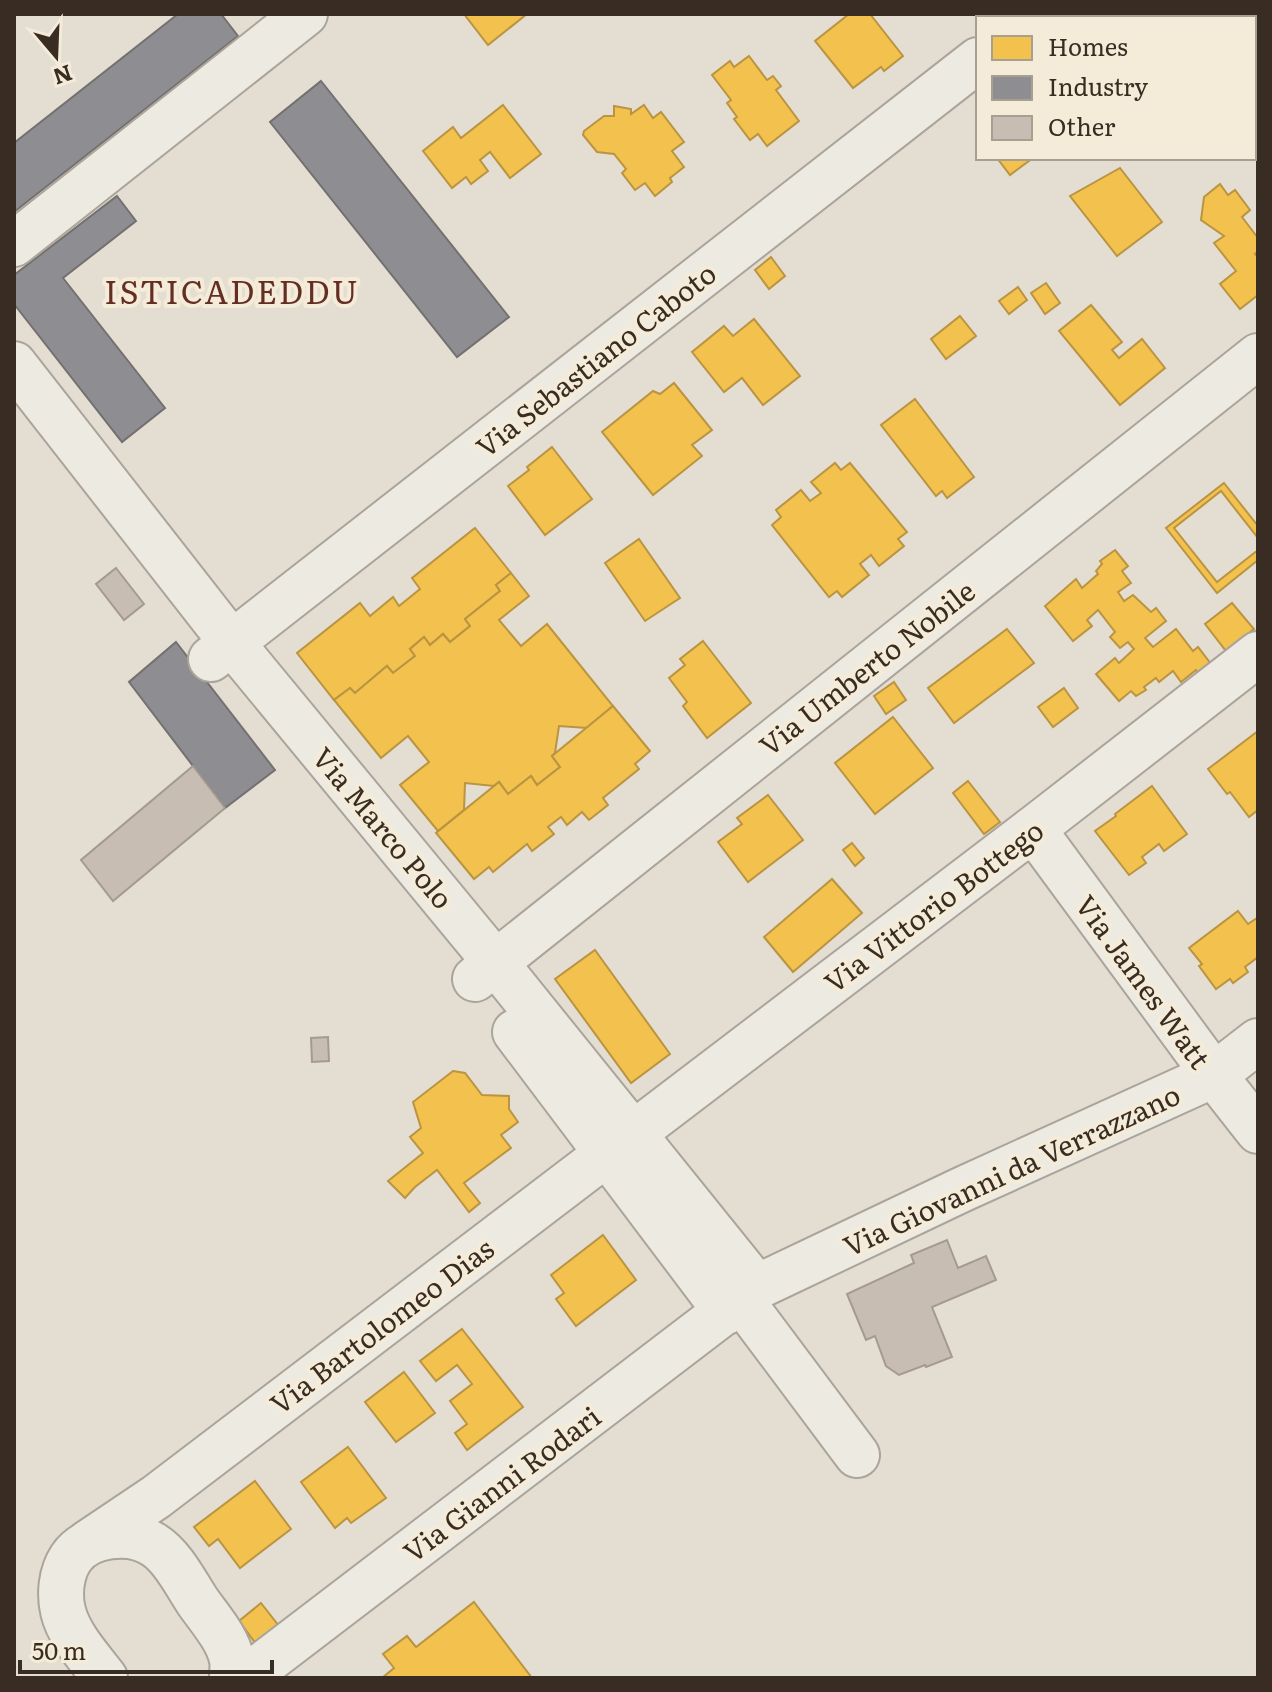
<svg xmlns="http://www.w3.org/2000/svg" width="1272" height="1692" font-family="Literata,serif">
	<rect width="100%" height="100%" fill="#e4ded2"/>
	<g fill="#f2c14e" stroke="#ba9441" stroke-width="2">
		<polygon points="464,14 527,14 488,45"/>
		<polygon points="849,14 870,14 903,56 884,71 881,67 853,88 815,41"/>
		<polygon points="749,56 767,80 773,76 781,86 776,90 799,121 767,146 758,134 750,140 734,119 737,117 727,103 731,100 712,75 730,61 734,67"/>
		<polygon points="503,105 541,154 510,178 490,152 480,160 488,171 471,184 466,177 452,188 423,151 453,127 461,138"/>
		<polygon points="644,105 653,118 661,112 684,142 672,151 684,167 670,178 672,182 655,196 645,183 635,190 622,173 626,169 614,154 597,152 583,135 584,131 604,116 614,116 614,106 631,109 631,114"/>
		<polygon points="997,158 1033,158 1010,175"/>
		<polygon points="1120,168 1162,222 1117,256 1070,196"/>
		<polygon points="1220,184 1228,195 1235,190 1250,210 1242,217 1258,238 1258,251 1255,254 1258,257 1258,295 1240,309 1220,284 1236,271 1214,243 1224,236 1201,220 1204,197"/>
		<polygon points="771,257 785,276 769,289 755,270"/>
		<polygon points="1046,283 1060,303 1045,314 1031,293"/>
		<polygon points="1018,287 1027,300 1009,314 999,301"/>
		<polygon points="1091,305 1122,342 1112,350 1119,358 1142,339 1165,368 1120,405 1059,331"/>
		<polygon points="960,316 976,336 946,359 931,339"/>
		<polygon points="754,319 800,376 763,405 742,378 724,392 692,352 724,326 733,336"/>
		<polygon points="674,383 712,430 692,445 702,456 653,495 602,432 653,391 660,394"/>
		<polygon points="915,399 974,477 947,498 942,491 936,496 881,425"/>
		<polygon points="552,447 592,499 545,535 508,486 529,470 527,467"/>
		<polygon points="835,463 841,470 850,463 907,532 898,539 904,546 879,566 871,555 860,564 869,575 842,597 837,591 829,597 772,525 781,517 776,510 801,490 810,501 821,493 811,482"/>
		<polygon points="1224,483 1258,526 1258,538 1221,491 1174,528 1217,582 1258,550 1258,560 1217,593 1166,528"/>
		<polygon points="475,528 511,573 496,585 500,591 465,619 470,626 450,642 443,634 430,645 424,637 410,649 415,656 393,673 387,666 355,693 350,688 334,700 297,653 360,603 370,616 393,597 399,606 420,589 412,578"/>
		<polygon points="639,539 680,598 645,621 605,563"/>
		<polygon points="1115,550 1128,566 1122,571 1131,583 1118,592 1124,601 1133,595 1151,612 1156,608 1166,621 1145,638 1153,647 1176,629 1193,651 1198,647 1211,664 1198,673 1196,670 1181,682 1173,671 1159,682 1156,678 1144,687 1146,690 1136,696 1131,691 1119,701 1096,674 1115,658 1119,663 1134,649 1133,648 1128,642 1120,648 1110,637 1115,632 1098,610 1087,620 1092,626 1073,641 1045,606 1076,579 1082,588 1098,574 1096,571 1102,564 1100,561"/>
		<polygon points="511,573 529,596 499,620 521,646 547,624 613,706 587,728 559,726 555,753 552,756 560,767 537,785 531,776 508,794 499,782 494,786 465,783 464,810 438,831 400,785 429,762 408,736 381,758 334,700 350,688 355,693 387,666 393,673 415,656 410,649 424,637 430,645 443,634 450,642 470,626 465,619 500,591 496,585"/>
		<polygon points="1232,603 1254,629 1226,651 1205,624"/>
		<polygon points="1007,629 1034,663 954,723 928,688"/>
		<polygon points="703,641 751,703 707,738 683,706 687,702 669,678 685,665 680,659"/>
		<polygon points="894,682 906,700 886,714 874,696"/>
		<polygon points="1064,688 1078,708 1053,727 1038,707"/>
		<polygon points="613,706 650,751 635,764 639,769 603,798 608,805 589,820 582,812 567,825 561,817 548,827 554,834 532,851 527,844 493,872 489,867 474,879 436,833 499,782 508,794 531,776 537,785 560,767 552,756"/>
		<polygon points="893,717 933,768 875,814 835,763"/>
		<polygon points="1258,731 1258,810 1249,817 1230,792 1227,794 1208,769"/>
		<polygon points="968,781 1000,822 984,834 953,793"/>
		<polygon points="1152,786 1187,834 1164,851 1159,844 1142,857 1146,863 1129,875 1095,831 1116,816 1115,814"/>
		<polygon points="768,795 803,840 748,882 718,842 742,824 737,818"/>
		<polygon points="852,843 864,858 855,866 843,850"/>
		<polygon points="832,879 862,913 793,972 764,937"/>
		<polygon points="1238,911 1248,924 1257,918 1258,919 1258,957 1245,967 1248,972 1233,983 1230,979 1216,989 1199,966 1202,964 1189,948"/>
		<polygon points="595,950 670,1054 631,1083 555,979"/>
		<polygon points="453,1071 465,1073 482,1095 509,1096 509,1109 518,1122 501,1135 511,1148 464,1183 480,1203 469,1212 437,1170 415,1187 405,1198 388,1181 423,1153 410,1137 421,1128 413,1102"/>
		<polygon points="603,1235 636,1280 576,1326 556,1299 564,1293 551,1275"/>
		<polygon points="462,1329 523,1407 467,1450 455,1433 467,1424 450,1401 472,1384 457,1365 436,1381 420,1361"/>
		<polygon points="404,1372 435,1413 396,1442 365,1402"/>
		<polygon points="348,1447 386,1498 351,1523 347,1518 335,1528 301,1482"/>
		<polygon points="255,1481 291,1529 240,1568 218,1539 209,1546 194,1527"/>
		<polygon points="474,1602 532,1678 382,1678 394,1668 383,1654 407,1636 416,1647"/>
		<polygon points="261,1603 279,1626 256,1644 239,1621"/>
	</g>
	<g fill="#8d8d92" stroke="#747070" stroke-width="2">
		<polygon points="178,14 221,14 238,36 14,212 14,143"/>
		<polygon points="321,81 509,317 457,357 270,122"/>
		<polygon points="117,196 136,221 63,278 165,408 122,442 14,304 14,275"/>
		<polygon points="176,642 275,770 225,808 129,682"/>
	</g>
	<g fill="#c8bdb3" stroke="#a59a90" stroke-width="2">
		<polygon points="116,568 144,604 124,620 96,584"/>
		<polygon points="193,766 225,808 113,901 81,860"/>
		<polygon points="328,1037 329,1061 312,1062 311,1038"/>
		<polygon points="947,1240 958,1268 986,1256 996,1280 932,1307 952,1357 926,1367 925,1365 899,1375 886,1366 875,1336 866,1340 847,1294 914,1263 911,1255"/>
	</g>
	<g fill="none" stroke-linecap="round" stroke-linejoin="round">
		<g stroke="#aaa49a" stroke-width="48">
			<g id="minor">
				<polyline points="1251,14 1258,20"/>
				<polyline points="1031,18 1037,14"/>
				<polyline points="14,244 305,14"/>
				<polyline points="14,364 232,643 495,962 757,1287"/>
				<polyline points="211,659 978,60"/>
				<polyline points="1033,829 1214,1075 1258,1131"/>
				<polyline points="475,979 1258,356"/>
				<polyline points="515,1032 726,1312"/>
				<polyline points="741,1300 857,1455"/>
				<polyline points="89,1542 156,1497 1033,829 1258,654"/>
				<path d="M105,1678C90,1658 69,1636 63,1611C59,1594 61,1573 71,1558C87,1534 130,1529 154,1545C173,1557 186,1584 198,1602C210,1619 228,1639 232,1660C233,1665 232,1672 232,1678"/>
				<polyline points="245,1678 757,1287 963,1189 1214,1075 1258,1041"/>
			</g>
		</g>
		<use href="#minor" stroke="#edeae2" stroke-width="44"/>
	</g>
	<g text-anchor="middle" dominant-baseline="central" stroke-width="8" stroke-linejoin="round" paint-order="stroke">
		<g font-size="28" fill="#392c22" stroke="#f4ebd9">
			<text transform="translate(595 359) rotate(-38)">Via Sebastiano Caboto</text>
			<text transform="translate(866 667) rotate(-38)">Via Umberto Nobile</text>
			<text transform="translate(384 827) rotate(50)">Via Marco Polo</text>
			<text transform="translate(933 905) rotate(-37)">Via Vittorio Bottego</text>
			<text transform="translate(1144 981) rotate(54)">Via James Watt</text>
			<text transform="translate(1011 1169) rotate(-25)">Via Giovanni da Verrazzano</text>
			<text transform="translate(381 1325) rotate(-37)">Via Bartolomeo Dias</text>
			<text transform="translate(501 1483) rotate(-37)">Via Gianni Rodari</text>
		</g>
		<g font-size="32" letter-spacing="2" fill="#632f24" stroke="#f4ebd9">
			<text x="232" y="290">ISTICADEDDU</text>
		</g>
	</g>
	<rect width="1272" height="1692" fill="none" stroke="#392c22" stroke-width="32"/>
	<rect x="976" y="16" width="280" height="144" fill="#f4ebd9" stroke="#a99f90" stroke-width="2"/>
	<rect x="992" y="36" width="40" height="24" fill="#f2c14e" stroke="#a99f90" stroke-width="2"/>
	<text x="1048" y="56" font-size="24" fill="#392c22">Homes</text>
	<rect x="992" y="76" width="40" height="24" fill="#8d8d92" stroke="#a99f90" stroke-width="2"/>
	<text x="1048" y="96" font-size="24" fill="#392c22">Industry</text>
	<rect x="992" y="116" width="40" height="24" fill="#c8bdb3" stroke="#a99f90" stroke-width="2"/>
	<text x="1048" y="136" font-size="24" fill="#392c22">Other</text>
	<g transform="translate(56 56) rotate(161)" stroke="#f4ebd9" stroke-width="6" paint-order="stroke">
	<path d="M0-6L14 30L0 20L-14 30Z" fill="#392c22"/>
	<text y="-12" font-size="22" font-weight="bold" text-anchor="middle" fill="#392c22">N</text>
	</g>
	<path d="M20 1660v12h252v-12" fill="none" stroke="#392c22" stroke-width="4"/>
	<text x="32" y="1660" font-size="24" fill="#392c22" stroke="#f4ebd9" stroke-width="6" paint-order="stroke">50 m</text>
</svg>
